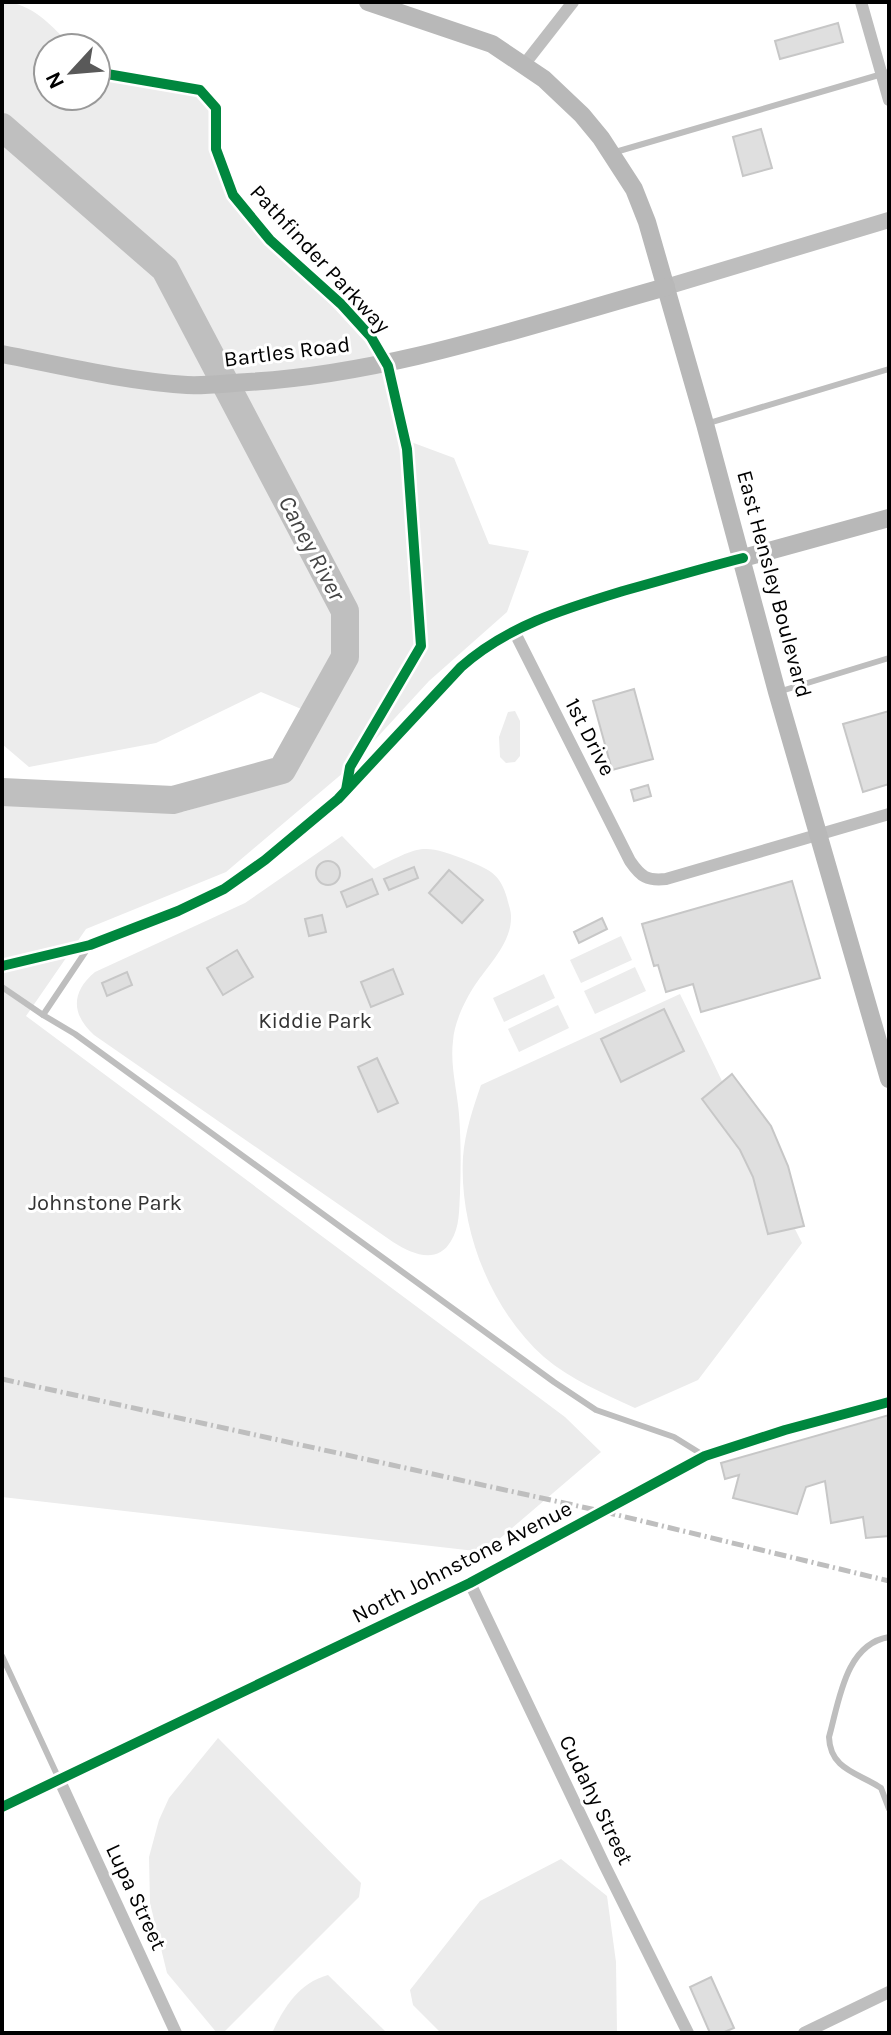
<svg xmlns="http://www.w3.org/2000/svg" width="891" height="2035" font-family="Karla,sans-serif">
	<rect width="100%" height="100%" fill="#fff"/>
	<g fill="#ececec">
		<path d="M2,2C33,2 53,28 74,48H48V96H96V68L106,78L200,93L214,118L216,162L226,190L257,233L321,294L369,346L383,372L411,442L454,458L489,544L529,551L507,612L429,681L350,767L226,872L86,929L26,1016L565,1417L601,1452L484,1552L2,1497V805L183,812L293,778L325,719L261,692L156,743L29,767L2,744Z"/>
		<polygon points="515,711 520,721 520,756 515,762 506,763 500,757 499,737 508,712"/>
		<path d="M342,836L374,869C421,846 421,842 471,862C491,870 501,876 507,898C508,903 511,910 511,916C512,942 489,964 475,985C465,1000 454,1023 453,1041C450,1065 457,1090 459,1114C461,1141 461,1167 460,1193C459,1209 460,1227 451,1241C437,1265 412,1254 393,1242L94,1035C71,1014 71,992 95,972L245,903Z"/>
		<polygon points="621,936 632,960 581,983 570,960"/>
		<polygon points="635,967 646,991 595,1014 584,991"/>
		<polygon points="544,974 555,998 504,1022 493,998"/>
		<path d="M680,994L722,1081L732,1074C772,1120 792,1166 804,1226L795,1229L802,1243L698,1380L635,1408C603,1393 571,1380 544,1357C490,1309 459,1228 463,1157C465,1132 473,1108 481,1085Z"/>
		<polygon points="558,1005 569,1028 519,1052 508,1029"/>
		<polygon points="218,1738 361,1883 359,1897 223,2033 217,2033 167,1973 150,1903 149,1857 159,1820 169,1798"/>
		<polygon points="561,1859 607,1896 616,1962 617,2033 441,2033 413,2005 410,1990 480,1901"/>
		<path d="M328,1975L387,2033H272C284,2007 299,1983 328,1975Z"/>
	</g>
	<g fill="none" stroke-linecap="round" stroke-linejoin="round">
		<polyline stroke="#bfbfbf" stroke-width="28" points="2,127 165,269 345,611 345,657 282,770 173,800 2,792"/>
	</g>
	<g fill="#dfdfdf" stroke="#c7c7c7" stroke-width="2">
		<polygon points="838,23 843,42 780,59 775,41"/>
		<polygon points="761,129 772,168 743,176 733,137"/>
		<polygon points="634,689 653,759 612,770 593,701"/>
		<polygon points="889,711 889,784 863,792 843,724"/>
		<polygon points="648,785 651,796 634,801 631,790"/>
		<circle cx="328" cy="873" r="12"/>
		<polygon points="414,867 418,878 389,890 384,879"/>
		<polygon points="449,870 483,900 462,923 429,893"/>
		<polygon points="372,879 378,894 347,907 341,892"/>
		<polygon points="792,881 820,978 701,1012 693,984 666,992 658,965 654,966 642,924"/>
		<polygon points="322,915 326,932 309,936 305,919"/>
		<polygon points="602,918 607,929 579,943 574,932"/>
		<polygon points="237,950 253,977 223,995 207,968"/>
		<polygon points="393,969 403,994 371,1007 361,982"/>
		<polygon points="127,972 132,985 107,996 102,983"/>
		<polygon points="664,1009 684,1051 621,1082 601,1039"/>
		<polygon points="377,1058 398,1103 378,1112 358,1067"/>
		<polygon points="732,1074 771,1126 788,1166 804,1226 768,1234 753,1177 740,1150 702,1099"/>
		<polygon points="889,1415 889,1536 866,1538 863,1517 831,1523 825,1481 806,1487 797,1514 733,1498 739,1475 725,1479 721,1463"/>
		<polygon points="711,1977 734,2028 722,2033 710,2033 690,1987"/>
	</g>
	<g fill="none" stroke-linecap="round" stroke-linejoin="round">
		<g stroke="#bebebe" stroke-width="6">
			<polyline points="612,153 889,72"/>
			<polyline points="709,423 889,369"/>
			<polyline points="778,692 889,658"/>
			<polyline points="88,948 43,1015 75,1034 554,1382 596,1410 674,1437 703,1455"/>
			<polyline points="2,987 43,1015"/>
			<path d="M889,1637C845,1644 839,1702 829,1737C830,1770 859,1773 881,1788L889,1809"/>
			<polyline points="2,1656 59,1779"/>
		</g>
		<g stroke="#bebebe" stroke-width="12">
			<polyline points="861,2 889,100"/>
			<polyline points="523,66 573,2"/>
			<path d="M514,631L630,861C641,877 647,881 666,879L889,814"/>
			<path d="M2,966L90,945L178,911L224,889L265,860L338,799L461,667C507,626 564,609 623,591C663,580 703,568 743,558"/>
			<polyline points="470,1583 604,1864 688,2033"/>
			<polyline points="59,1779 176,2033"/>
			<polyline points="2,1807 470,1583 705,1456 785,1430 889,1402"/>
			<polyline points="804,2033 889,1992"/>
		</g>
		<polyline stroke="#bebebe" stroke-width="16" points="666,287 889,220"/>
		<g stroke="#b8b8b8" stroke-width="18">
			<polyline points="368,2 492,44 544,79 582,115 601,138 634,189 647,222 705,424 777,692 889,1079"/>
			<path d="M2,354C63,366 125,381 187,385C207,386 228,383 248,382C390,374 529,325 666,287"/>
			<polyline points="743,558 889,518"/>
		</g>
		<polyline stroke="#bebebe" stroke-width="5" stroke-dasharray="12 4 2 4" stroke-linecap="butt" points="2,1379 605,1512 889,1581"/>
		<g stroke="#fff" stroke-width="15">
			<g id="cycleway">
				<polyline points="96,63 107,74 200,90 216,108 216,149 233,195 270,240 341,304 371,337 388,366 407,449 421,646 350,767 346,790"/>
				<path d="M2,966L90,945L178,911L224,889L265,860L338,799L461,667C507,626 564,609 623,591C663,580 703,568 743,558"/>
				<polyline points="2,1807 470,1583 705,1456 785,1430 889,1402"/>
			</g>
		</g>
		<use href="#cycleway" stroke="#00873e" stroke-width="10"/>
	</g>
	<g text-anchor="middle" dominant-baseline="central" stroke-width="6" stroke-linejoin="round" paint-order="stroke">
		<g font-size="22" fill="#000" stroke="#fff">
			<text transform="translate(320 259) rotate(47)">Pathfinder Parkway</text>
			<text transform="translate(287 352) rotate(-7)">Bartles Road</text>
			<text transform="translate(774 584) rotate(75)">East Hensley Boulevard</text>
			<text transform="translate(590 737) rotate(63)">1st Drive</text>
			<text transform="translate(462 1562) rotate(-27)">North Johnstone Avenue</text>
			<text transform="translate(596 1800) rotate(64)">Cudahy Street</text>
			<text transform="translate(136 1897) rotate(65)">Lupa Street</text>
		</g>
		<g font-size="22" fill="#333" stroke="#fff">
			<text x="315" y="1021">Kiddie Park</text>
			<text x="105" y="1203">Johnstone Park</text>
		</g>
		<g font-size="24" font-style="italic" fill="#444" stroke="#fff">
			<text transform="translate(312 548) rotate(62)">Caney River</text>
		</g>
	</g>
	<rect width="891" height="2035" fill="none" stroke="#000000" stroke-width="8"/>
	<g transform="translate(72 72) rotate(244)"><circle r="38" fill="#ffffff" stroke="#999999" stroke-width="2"/>
	<path d="M0-6L14 30L0 20L-14 30Z" fill="#595959"/>
	<text y="-12" font-size="22" font-weight="bold" text-anchor="middle" fill="#000000">N</text>
	</g>
</svg>
